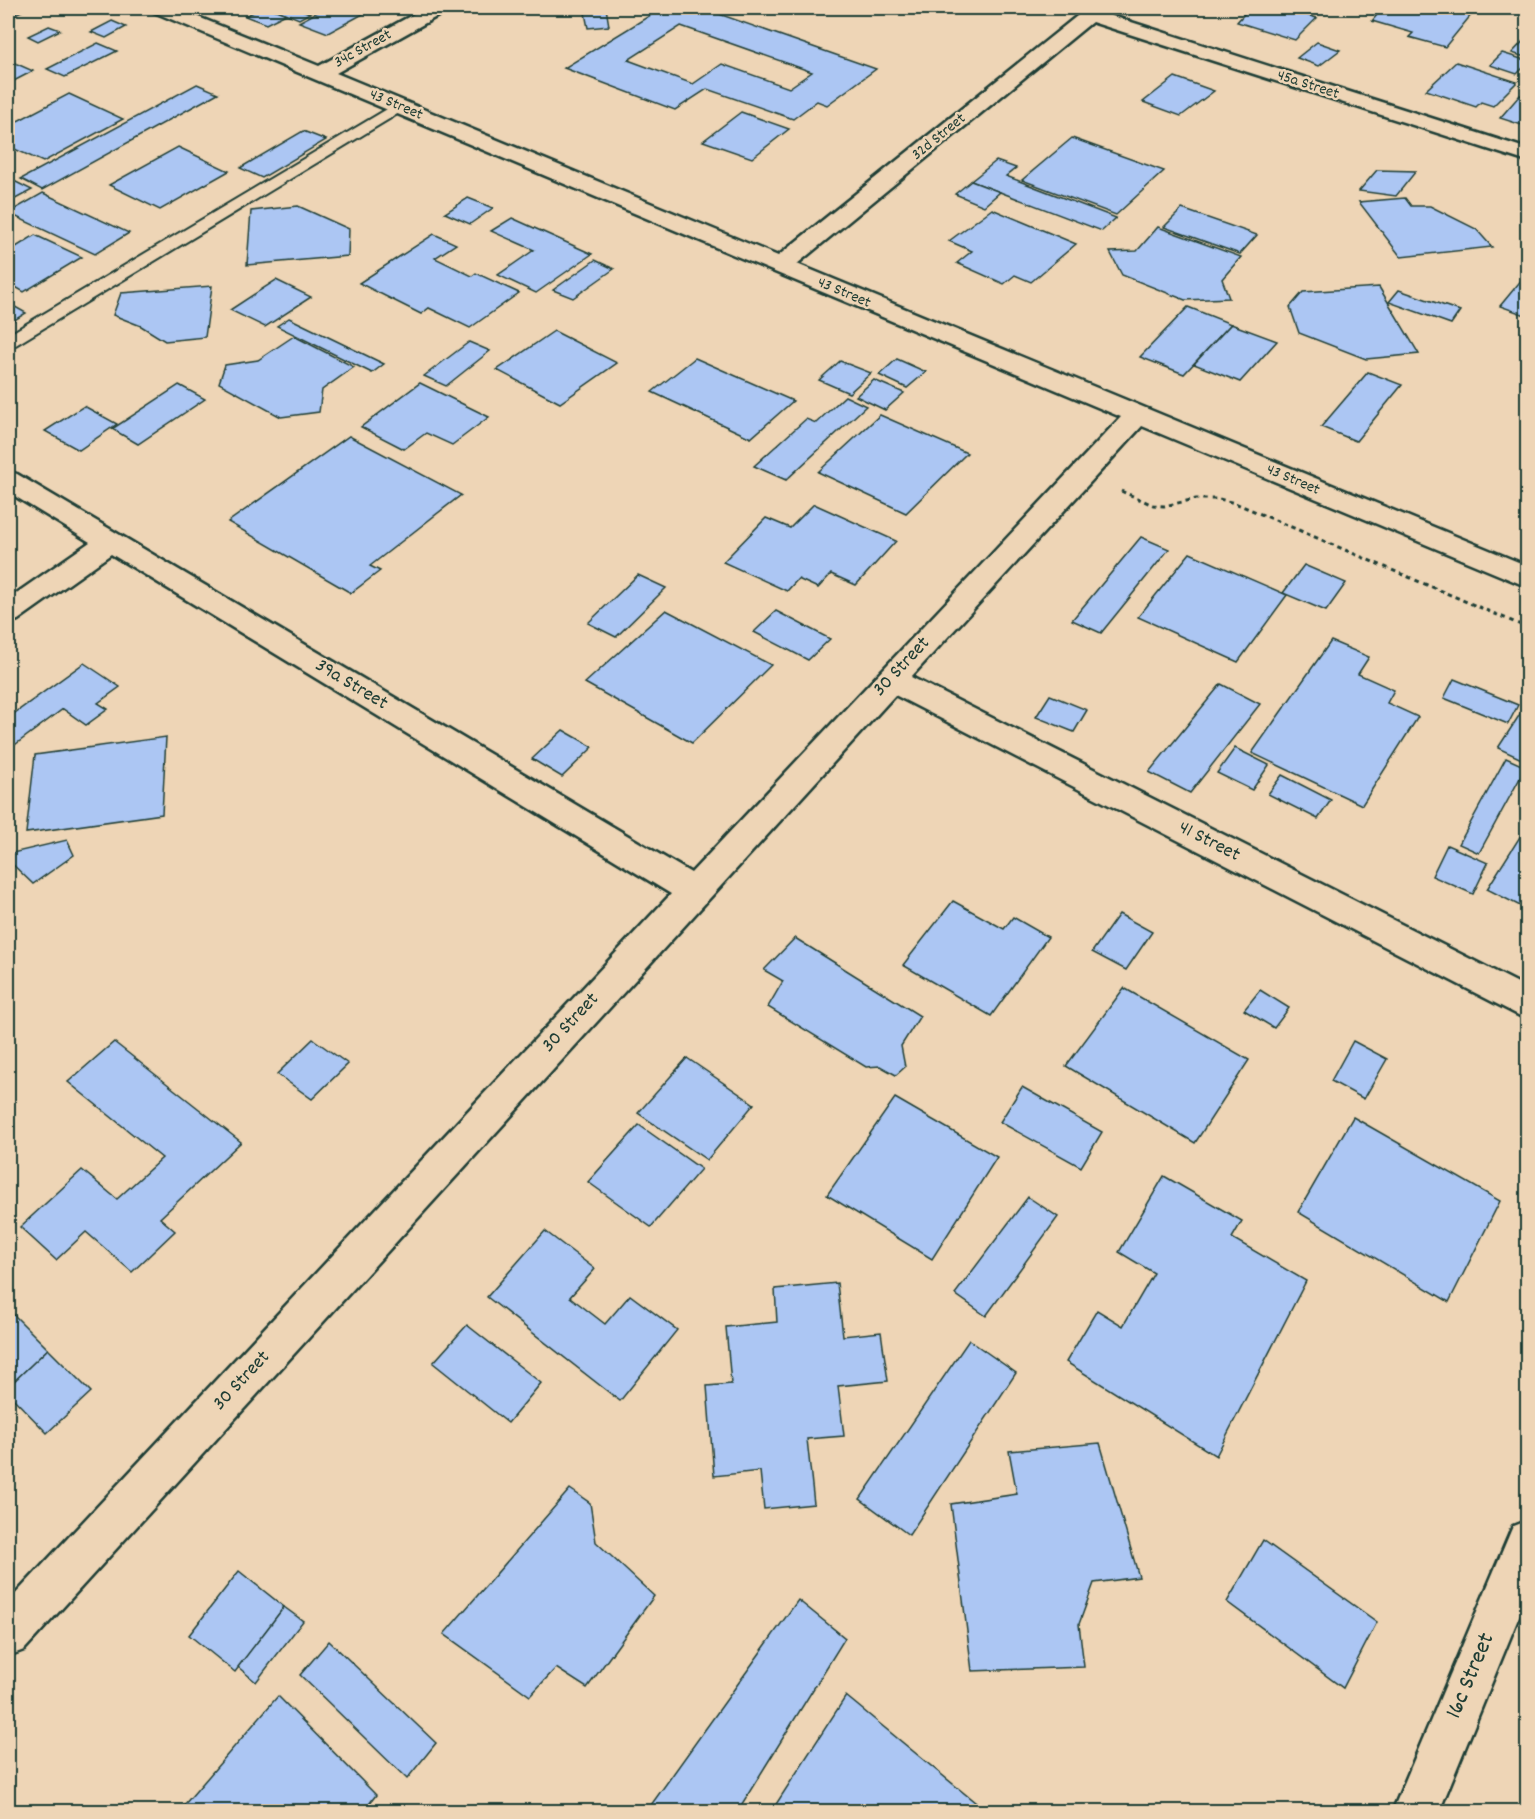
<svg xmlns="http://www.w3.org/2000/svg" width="1535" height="1819" font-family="Dekko,sans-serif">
	<rect width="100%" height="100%" fill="#eed5b6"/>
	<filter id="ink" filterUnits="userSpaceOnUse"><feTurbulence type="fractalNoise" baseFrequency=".0167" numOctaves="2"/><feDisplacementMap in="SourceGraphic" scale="12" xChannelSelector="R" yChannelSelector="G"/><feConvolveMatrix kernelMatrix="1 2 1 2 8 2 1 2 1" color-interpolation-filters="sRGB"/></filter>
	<g filter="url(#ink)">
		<g fill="#acc6f3" stroke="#1f3d34" stroke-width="1.5" fill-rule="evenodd">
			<polygon points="8,8 20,8 24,10 8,17"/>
			<polygon points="262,8 271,8 286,14 266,24 245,16"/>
			<polygon points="279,8 296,8 310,13 299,19 275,9"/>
			<polygon points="325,8 374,8 328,33 299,22"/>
			<polygon points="584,8 606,8 609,26 588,28"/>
			<path d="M662,8H702L876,69L827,105L817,101L793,119L707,89L675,110L564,68ZM681,26L812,72L789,88L722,64L693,84L628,60Z"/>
			<polygon points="1241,8 1290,8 1292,11 1317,18 1295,40 1237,22 1245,13"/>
			<polygon points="1368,8 1470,8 1476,9 1445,47 1409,37 1413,33 1372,21 1377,15 1364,12"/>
			<polygon points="112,21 126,27 106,38 91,32"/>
			<polygon points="49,26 60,30 38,41 28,36"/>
			<polygon points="1528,36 1528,58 1512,53"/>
			<polygon points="1317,42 1340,50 1319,66 1297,58"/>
			<polygon points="98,43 117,51 65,77 47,69"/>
			<polygon points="1502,53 1528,61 1528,63 1517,74 1490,65"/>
			<polygon points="8,60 33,71 8,84"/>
			<polygon points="1456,62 1517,82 1493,106 1481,102 1476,107 1426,90"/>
			<polygon points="1175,77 1214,91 1181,116 1143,102"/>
			<polygon points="197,84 218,93 42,190 21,179"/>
			<polygon points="69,94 123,119 43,162 8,146 8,126"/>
			<polygon points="1520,95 1528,97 1528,127 1500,118"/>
			<polygon points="741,112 789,129 752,158 703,141"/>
			<polygon points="303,131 326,140 262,178 240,168"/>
			<polygon points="1072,138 1164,171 1116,215 1022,180"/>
			<polygon points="178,147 229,171 160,210 109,185"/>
			<polygon points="996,161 1016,168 1006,176 1116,218 1102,231 971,181"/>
			<polygon points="1377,170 1416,171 1396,196 1359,191"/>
			<polygon points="8,178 32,190 8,203"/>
			<polygon points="971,181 1000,192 984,206 955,194"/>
			<polygon points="43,193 129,233 95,254 8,213"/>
			<polygon points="468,198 493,208 470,224 445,213"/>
			<polygon points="1405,198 1411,206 1430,206 1476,229 1492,247 1401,257 1359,202"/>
			<polygon points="298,206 349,229 348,256 247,265 251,211"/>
			<polygon points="992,209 1076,244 1031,282 1015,275 1004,284 957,263 972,251 949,241"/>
			<polygon points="1182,209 1257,235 1240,254 1164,227"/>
			<polygon points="512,218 592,254 536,293 498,275 534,250 491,231"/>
			<polygon points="1158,227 1241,257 1222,279 1229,298 1185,300 1122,275 1110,252 1137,251"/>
			<polygon points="434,234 456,244 435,258 472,276 476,273 519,293 470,328 429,308 421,314 359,283"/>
			<polygon points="35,235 82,257 24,292 12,285 8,288 8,252"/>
			<polygon points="595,260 614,269 573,298 553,290"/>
			<polygon points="1528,272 1528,316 1500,306"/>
			<polygon points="276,280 311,297 265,327 230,310"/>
			<polygon points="212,286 205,337 165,341 141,326 113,315 121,293"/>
			<polygon points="1379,287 1419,354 1366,359 1299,333 1290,307 1303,292"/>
			<polygon points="1399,290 1460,311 1451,324 1389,302"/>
			<polygon points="8,303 26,313 8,324"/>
			<polygon points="1188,307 1231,324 1184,374 1140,357"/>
			<polygon points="289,318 384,364 372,373 277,326"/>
			<polygon points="1231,324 1277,341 1240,382 1194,364"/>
			<polygon points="554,331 617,363 560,403 497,370"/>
			<polygon points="294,336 354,367 322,390 319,412 281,417 219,383 225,365 258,360"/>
			<polygon points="469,342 490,351 446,386 424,376"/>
			<polygon points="695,358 793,401 751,438 652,392"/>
			<polygon points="897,359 926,372 907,388 879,375"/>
			<polygon points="840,361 871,373 849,393 819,380"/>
			<polygon points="1368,372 1402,385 1356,441 1321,427"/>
			<polygon points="874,380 904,393 885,410 856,396"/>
			<polygon points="420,383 489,417 452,445 426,433 404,449 361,427"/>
			<polygon points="179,385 205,399 138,444 112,429"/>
			<polygon points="845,396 866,406 786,480 754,466 806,419 816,423"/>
			<polygon points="84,406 117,424 79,450 45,431"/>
			<polygon points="880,415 967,453 906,513 818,472"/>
			<polygon points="349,436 461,495 370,566 380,571 351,593 228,522"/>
			<polygon points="814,504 896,541 856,585 831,574 818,588 798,579 787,591 723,562 766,518 790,528"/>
			<polygon points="1141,537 1169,549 1101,633 1072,620"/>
			<polygon points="1190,553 1287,595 1238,662 1138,617"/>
			<polygon points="1304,565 1346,583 1326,611 1283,593"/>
			<polygon points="638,575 666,588 616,637 588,623"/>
			<polygon points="666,610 771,665 692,743 585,683"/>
			<polygon points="776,611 830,639 808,660 754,632"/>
			<polygon points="1331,641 1369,657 1358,674 1394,690 1387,703 1418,717 1362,805 1252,753"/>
			<polygon points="84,663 120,687 98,703 108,709 86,725 63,709 8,750 8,718"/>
			<polygon points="1454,679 1518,705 1508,724 1444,698"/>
			<polygon points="1221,684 1260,704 1190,793 1149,772"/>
			<polygon points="1050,695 1087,710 1074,732 1036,717"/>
			<polygon points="1524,708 1528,710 1528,762 1498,748"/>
			<polygon points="563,730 593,747 562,777 532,759"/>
			<polygon points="166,737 162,814 26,833 35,755"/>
			<polygon points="1235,748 1269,765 1252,790 1217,773"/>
			<polygon points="1506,758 1526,767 1479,853 1459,844"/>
			<polygon points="1282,775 1331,800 1318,819 1268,794"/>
			<polygon points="1528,824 1528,910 1487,889"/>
			<polygon points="67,840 74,855 33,884 8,860 8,854"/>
			<polygon points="1447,845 1488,863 1473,894 1432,876"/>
			<polygon points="953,901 1004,929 1013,917 1048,937 991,1016 903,965"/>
			<polygon points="1119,914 1152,932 1126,970 1092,952"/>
			<polygon points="795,938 920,1016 901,1046 905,1067 896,1075 880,1066 866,1067 768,1007 783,981 764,970"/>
			<polygon points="1124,988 1249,1060 1195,1143 1066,1066"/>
			<polygon points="1260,990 1289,1008 1274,1028 1244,1010"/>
			<polygon points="313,1039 348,1064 312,1099 277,1074"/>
			<polygon points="1353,1041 1387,1059 1364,1099 1331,1081"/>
			<polygon points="114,1042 241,1142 160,1218 175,1231 132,1272 86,1232 56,1260 20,1227 82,1170 117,1199 162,1158 68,1082"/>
			<polygon points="687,1058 754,1104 707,1160 638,1113"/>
			<polygon points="1022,1087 1102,1132 1081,1167 1000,1122"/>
			<polygon points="895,1098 997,1157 932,1259 827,1195"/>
			<polygon points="1353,1117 1500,1201 1449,1302 1298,1212"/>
			<polygon points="639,1125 701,1169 651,1227 588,1182"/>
			<polygon points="1164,1176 1242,1221 1232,1238 1306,1281 1216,1456 1066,1362 1097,1310 1123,1326 1154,1273 1119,1252"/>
			<polygon points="1028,1197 1058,1217 986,1316 955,1294"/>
			<polygon points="545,1231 595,1269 570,1297 605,1324 630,1295 677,1330 620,1401 487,1297"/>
			<polygon points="837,1283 843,1336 881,1332 888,1381 838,1386 844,1436 807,1439 814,1504 764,1509 760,1471 714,1476 707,1386 731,1384 726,1327 777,1322 775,1289"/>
			<polygon points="8,1309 48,1349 8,1387"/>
			<polygon points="467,1325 541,1383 508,1423 433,1363"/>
			<polygon points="969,1340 1016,1373 909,1535 860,1499"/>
			<polygon points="48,1349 91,1392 47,1433 8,1393 8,1387"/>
			<polygon points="1100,1443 1139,1577 1094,1583 1079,1624 1084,1667 972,1671 951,1504 1017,1494 1009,1451"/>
			<polygon points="570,1489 590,1503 596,1542 654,1596 587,1688 556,1668 530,1696 444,1634"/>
			<polygon points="1263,1540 1377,1622 1343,1688 1227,1602"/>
			<polygon points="239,1571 284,1607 235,1672 189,1635"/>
			<polygon points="798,1600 845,1638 737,1812 646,1812"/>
			<polygon points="284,1607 303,1621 256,1682 238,1667"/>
			<polygon points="329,1641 436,1743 407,1779 300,1675"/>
			<polygon points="278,1696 376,1795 363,1812 178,1812"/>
			<polygon points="846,1696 987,1812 771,1812"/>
		</g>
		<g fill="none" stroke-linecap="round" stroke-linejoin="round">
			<g stroke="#1f3d34" stroke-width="4">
				<polygon id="lane" points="399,102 407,107 404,110 14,346 8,347 8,335"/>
			</g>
			<g stroke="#1f3d34" stroke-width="5">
				<g id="street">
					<polygon points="151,8 176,8 319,66 425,8 447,8 445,12 336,73 778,256 1087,8 1107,8 1103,13 1528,149 1528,162 1092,22 797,264 1528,566 1528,587 1142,426 911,677 1528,988 1528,1020 895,695 24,1650 8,1656 8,1602 671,894 111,554 18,620 8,623 8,599 90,542 8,492 8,471 17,474 691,873 1121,417 154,12"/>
					<polygon points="1528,1520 1528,1594 1439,1812 1392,1812 1513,1526"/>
				</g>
			</g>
			<polyline stroke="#1f3d34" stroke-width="3" stroke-dasharray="4.5 4" stroke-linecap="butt" points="1121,491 1153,505 1164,506 1196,499 1219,499 1235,503 1528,628"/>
			<use href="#lane" fill="#eed5b6" fill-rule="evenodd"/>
			<use href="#street" fill="#eed5b6" fill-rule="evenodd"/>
		</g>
	</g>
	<g text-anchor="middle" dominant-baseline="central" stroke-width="5" stroke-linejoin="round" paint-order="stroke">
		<g font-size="16" fill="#1f3d34" stroke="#eed5b6">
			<text transform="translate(363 49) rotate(-29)">34c Street</text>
			<text transform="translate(1308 85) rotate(18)">45a Street</text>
			<text transform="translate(396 105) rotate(23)">43 Street</text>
			<text transform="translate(939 137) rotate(-39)">32d Street</text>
			<text transform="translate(844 293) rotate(23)">43 Street</text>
			<text transform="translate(1293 480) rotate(23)">43 Street</text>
		</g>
		<g font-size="20" fill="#1f3d34" stroke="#eed5b6">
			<text transform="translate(902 667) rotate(-47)">30 Street</text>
			<text transform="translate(351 685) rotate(31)">39a Street</text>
			<text transform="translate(1209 842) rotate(27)">41 Street</text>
			<text transform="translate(571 1023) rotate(-47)">30 Street</text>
			<text transform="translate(242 1381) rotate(-47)">30 Street</text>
		</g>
		<g font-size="24" fill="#1f3d34" stroke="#eed5b6">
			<text transform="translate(1471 1676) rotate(-67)">16c Street</text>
		</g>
	</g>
	<rect width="1535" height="1819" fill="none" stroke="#eed5b6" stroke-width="30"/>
	<rect x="15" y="15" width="1505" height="1789" fill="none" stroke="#1f3d34" stroke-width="2" filter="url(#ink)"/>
</svg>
